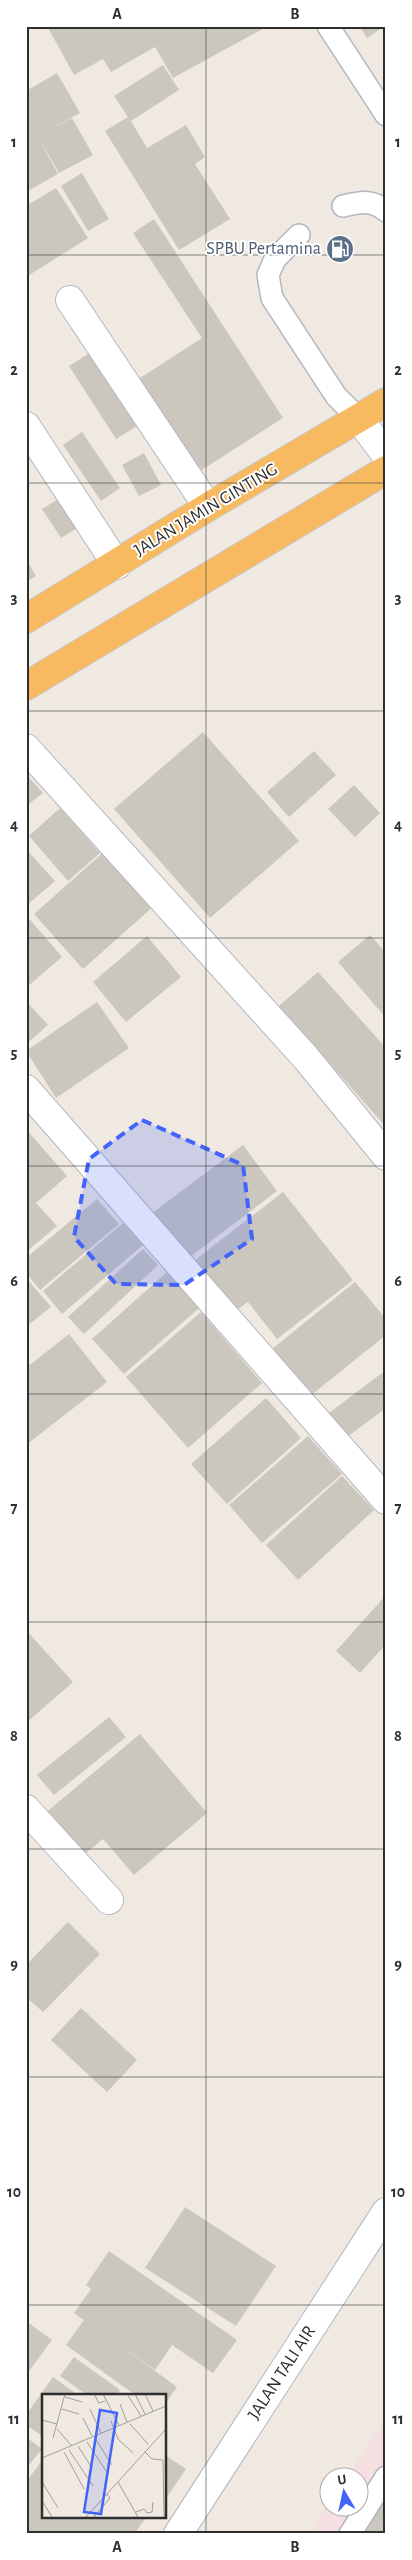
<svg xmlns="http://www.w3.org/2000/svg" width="412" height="2560" font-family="'Alegreya Sans',sans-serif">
	<rect width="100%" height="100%" fill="#efe9e1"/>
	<polygon fill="#f5dfe0" points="386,2419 386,2534 309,2534 329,2503 330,2508 360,2508 360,2478 347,2477"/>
	<g fill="#cbc7bf">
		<polygon points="47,26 268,26 173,78 155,47 111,72 103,59 74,75"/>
		<polygon points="359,26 385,26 367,38"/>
		<polygon points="163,65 179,90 131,121 147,148 186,125 205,157 195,164 230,219 179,250 105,131 128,117 114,96"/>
		<polygon points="57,73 80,113 52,128 72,118 93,155 59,173 38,136 58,174 26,192 26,91"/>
		<polygon points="82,173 109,219 88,231 61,186"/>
		<polygon points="56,188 88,238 26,277 26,206"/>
		<polygon points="154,219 283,418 197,473 137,380 202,338 133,233"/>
		<polygon points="91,352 137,426 116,439 69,366"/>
		<polygon points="82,432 120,488 101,501 63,445"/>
		<polygon points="144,453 161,485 139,496 122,465"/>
		<polygon points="60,498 79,527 61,538 42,509"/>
		<polygon points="26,559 36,576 26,582"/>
		<polygon points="203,732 299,841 210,918 114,809"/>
		<polygon points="314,751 336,775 289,817 267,792"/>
		<polygon points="26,774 43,793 26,806"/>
		<polygon points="354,785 380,813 355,837 328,809"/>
		<polygon points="60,808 100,853 68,881 29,836"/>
		<polygon points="26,849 55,881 26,906"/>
		<polygon points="106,850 155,905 83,969 34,914"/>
		<polygon points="26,915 62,957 27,987 26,986"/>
		<polygon points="370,935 386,953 386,1018 338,962"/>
		<polygon points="147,936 181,977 126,1022 93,982"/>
		<polygon points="318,972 386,1048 386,1127 279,1006"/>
		<polygon points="26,1001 48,1025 26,1044"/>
		<polygon points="97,1002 129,1048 56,1098 26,1051"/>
		<polygon points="26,1129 67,1176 36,1203 57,1226 26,1252"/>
		<polygon points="243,1145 277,1191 186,1260 151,1214"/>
		<polygon points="283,1192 353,1280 277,1339 248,1302 235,1311 195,1260"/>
		<polygon points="97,1199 119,1224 40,1290 26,1273 26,1258"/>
		<polygon points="123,1223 143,1245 62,1314 43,1291"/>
		<polygon points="143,1249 158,1265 84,1334 68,1317"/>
		<polygon points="167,1272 199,1308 124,1374 92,1339"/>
		<polygon points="26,1278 51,1307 26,1327"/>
		<polygon points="355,1282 386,1319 386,1335 305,1400 267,1353"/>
		<polygon points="201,1312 262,1383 188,1448 126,1377"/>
		<polygon points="69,1334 107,1382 26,1445 26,1368"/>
		<polygon points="386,1370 386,1408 343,1440 325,1416"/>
		<polygon points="266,1398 301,1438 227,1504 191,1464"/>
		<polygon points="308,1436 342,1474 262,1543 229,1505"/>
		<polygon points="342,1476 374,1510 298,1580 266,1545"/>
		<polygon points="386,1595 386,1644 360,1673 336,1651"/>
		<polygon points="26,1630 73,1682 26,1723"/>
		<polygon points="109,1717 126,1737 54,1795 37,1775"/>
		<polygon points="140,1734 207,1813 134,1875 103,1839 81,1857 44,1814"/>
		<polygon points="68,1922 100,1954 43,2012 26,1997 26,1965"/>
		<polygon points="81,2008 137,2060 107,2092 51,2040"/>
		<polygon points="185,2207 276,2266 236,2326 145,2268"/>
		<polygon points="109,2251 237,2340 213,2373 172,2345 155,2370 117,2343 177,2387 165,2404 165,2395 135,2395 66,2345 84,2320 74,2313 91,2289 86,2285"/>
		<polygon points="26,2321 52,2340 26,2375"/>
		<polygon points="74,2357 120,2390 116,2395 87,2395 60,2376"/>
		<polygon points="53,2377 78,2395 44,2395 44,2437 26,2425 26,2415"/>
		<polygon points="26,2437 42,2449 26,2469"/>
		<polygon points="165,2455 186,2469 165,2500"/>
		<polygon points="44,2458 44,2516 142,2516 145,2519 134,2534 26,2534 26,2482"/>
		<polygon points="386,2492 386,2534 359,2534"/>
	</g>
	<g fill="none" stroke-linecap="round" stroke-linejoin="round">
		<g stroke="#b4b7c1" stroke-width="24">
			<g id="service">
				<polyline points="328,26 386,115"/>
				<path d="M343,206C360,202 372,199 386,211"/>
				<polyline points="299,235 275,259 268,275 272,298 336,396 359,419"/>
				<polyline points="350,2534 386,2477"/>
			</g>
		</g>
		<g stroke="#b4b7c1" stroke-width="30">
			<g id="minor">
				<polyline points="70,300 208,507"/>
				<polyline points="359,419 386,455"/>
				<polyline points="26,426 117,565"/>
				<polyline points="26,748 306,1058 386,1156"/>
				<polyline points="26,1089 386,1500"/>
				<polyline points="26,1809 109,1900"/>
				<polyline points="178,2534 386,2212"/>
			</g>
		</g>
		<g stroke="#c9c9c9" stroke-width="30">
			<g id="trunk">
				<polyline points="26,619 208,507 386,402"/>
				<polyline points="26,686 386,470"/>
			</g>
		</g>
		<use href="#service" stroke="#fff" stroke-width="21"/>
		<use href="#minor" stroke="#fff" stroke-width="28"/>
		<use href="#trunk" stroke="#f8ba60" stroke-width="28"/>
	</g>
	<path fill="#4264fb" fill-opacity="0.2" stroke="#4264fb" stroke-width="4" stroke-dasharray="10 6" stroke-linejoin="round" d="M142,1120L243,1165L252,1239L184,1285L116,1284L74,1237L89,1159Z"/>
	<path fill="none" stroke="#2e2e2e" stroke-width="1" stroke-opacity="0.55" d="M206,26V2534M26,255H386M26,483H386M26,711H386M26,938H386M26,1166H386M26,1394H386M26,1622H386M26,1849H386M26,2077H386M26,2305H386"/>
	<defs>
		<g id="fuel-disc" transform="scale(1.4375)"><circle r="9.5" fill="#5c6f8a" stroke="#fff"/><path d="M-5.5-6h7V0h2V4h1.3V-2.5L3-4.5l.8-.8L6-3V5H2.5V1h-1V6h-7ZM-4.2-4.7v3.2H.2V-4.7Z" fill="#fff"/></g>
	</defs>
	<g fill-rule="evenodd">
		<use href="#fuel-disc" x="340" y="249"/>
	</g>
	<g text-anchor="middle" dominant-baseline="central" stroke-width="4" stroke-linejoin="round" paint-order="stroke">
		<g font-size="18" fill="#4e5e75" stroke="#fff" text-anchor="end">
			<text x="321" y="249">SPBU Pertamina</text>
		</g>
		<g font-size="18" fill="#2e2e2e" stroke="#fff">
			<text transform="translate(206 510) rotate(-31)">JALAN JAMIN GINTING</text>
			<text transform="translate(282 2373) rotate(-57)">JALAN TALI AIR</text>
		</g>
	</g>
	<g transform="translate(42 2394)">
		<rect width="124" height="124" fill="#efe9e1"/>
		<path fill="none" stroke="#a29e99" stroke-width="1" d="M52,0L57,9L63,7M61,0L77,31M85,0L99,22M93,0L103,20M103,0L111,17M23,3L40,8M78,10L85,28M20,15L37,20M48,15L59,39M41,24L50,42M0,26L15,30M69,27L76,45L91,59M88,30L106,50M15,35L30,52M11,44L23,0M53,44L70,71M45,48L66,80M36,52L50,74M27,56L51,92M22,58L42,95M103,58L110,65L121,66L122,123M0,64L124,12M0,88L16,114M76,88L96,123M0,107L10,123M94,118L102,115L105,119L110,118L111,108M44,123L124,35M52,123L68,104L65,100"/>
		<path fill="#4264fb" fill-opacity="0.15" stroke="#4264fb" stroke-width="2.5" d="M58,16L75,19L59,120L42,118Z"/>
		<rect width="124" height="124" fill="none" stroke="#2e2e2e" stroke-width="2.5"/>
	</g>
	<rect width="412" height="2560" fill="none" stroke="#ffffff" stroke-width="55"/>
	<g transform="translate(344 2492) rotate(351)"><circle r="24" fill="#ffffff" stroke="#ababab"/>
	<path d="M0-4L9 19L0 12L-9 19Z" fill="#4264fb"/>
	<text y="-8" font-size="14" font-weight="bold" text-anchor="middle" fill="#2e2e2e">U</text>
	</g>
	<rect x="28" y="28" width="356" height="2504" fill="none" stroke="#2e2e2e" stroke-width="2"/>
	<g font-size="16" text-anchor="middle" font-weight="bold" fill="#2e2e2e">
		<text x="117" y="19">A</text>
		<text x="295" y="19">B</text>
		<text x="14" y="147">1</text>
		<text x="398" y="147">1</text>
		<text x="14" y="375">2</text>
		<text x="398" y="375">2</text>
		<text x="14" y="603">3</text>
		<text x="398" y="603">3</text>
		<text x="14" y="830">4</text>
		<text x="398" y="830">4</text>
		<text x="14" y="1058">5</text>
		<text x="398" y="1058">5</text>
		<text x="14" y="1286">6</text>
		<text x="398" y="1286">6</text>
		<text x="14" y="1513">7</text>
		<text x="398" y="1513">7</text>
		<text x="14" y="1741">8</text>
		<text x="398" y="1741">8</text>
		<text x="14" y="1969">9</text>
		<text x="398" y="1969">9</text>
		<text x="14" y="2197">10</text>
		<text x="398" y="2197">10</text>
		<text x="14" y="2424">11</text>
		<text x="398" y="2424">11</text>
		<text x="117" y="2552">A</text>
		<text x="295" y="2552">B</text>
	</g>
</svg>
